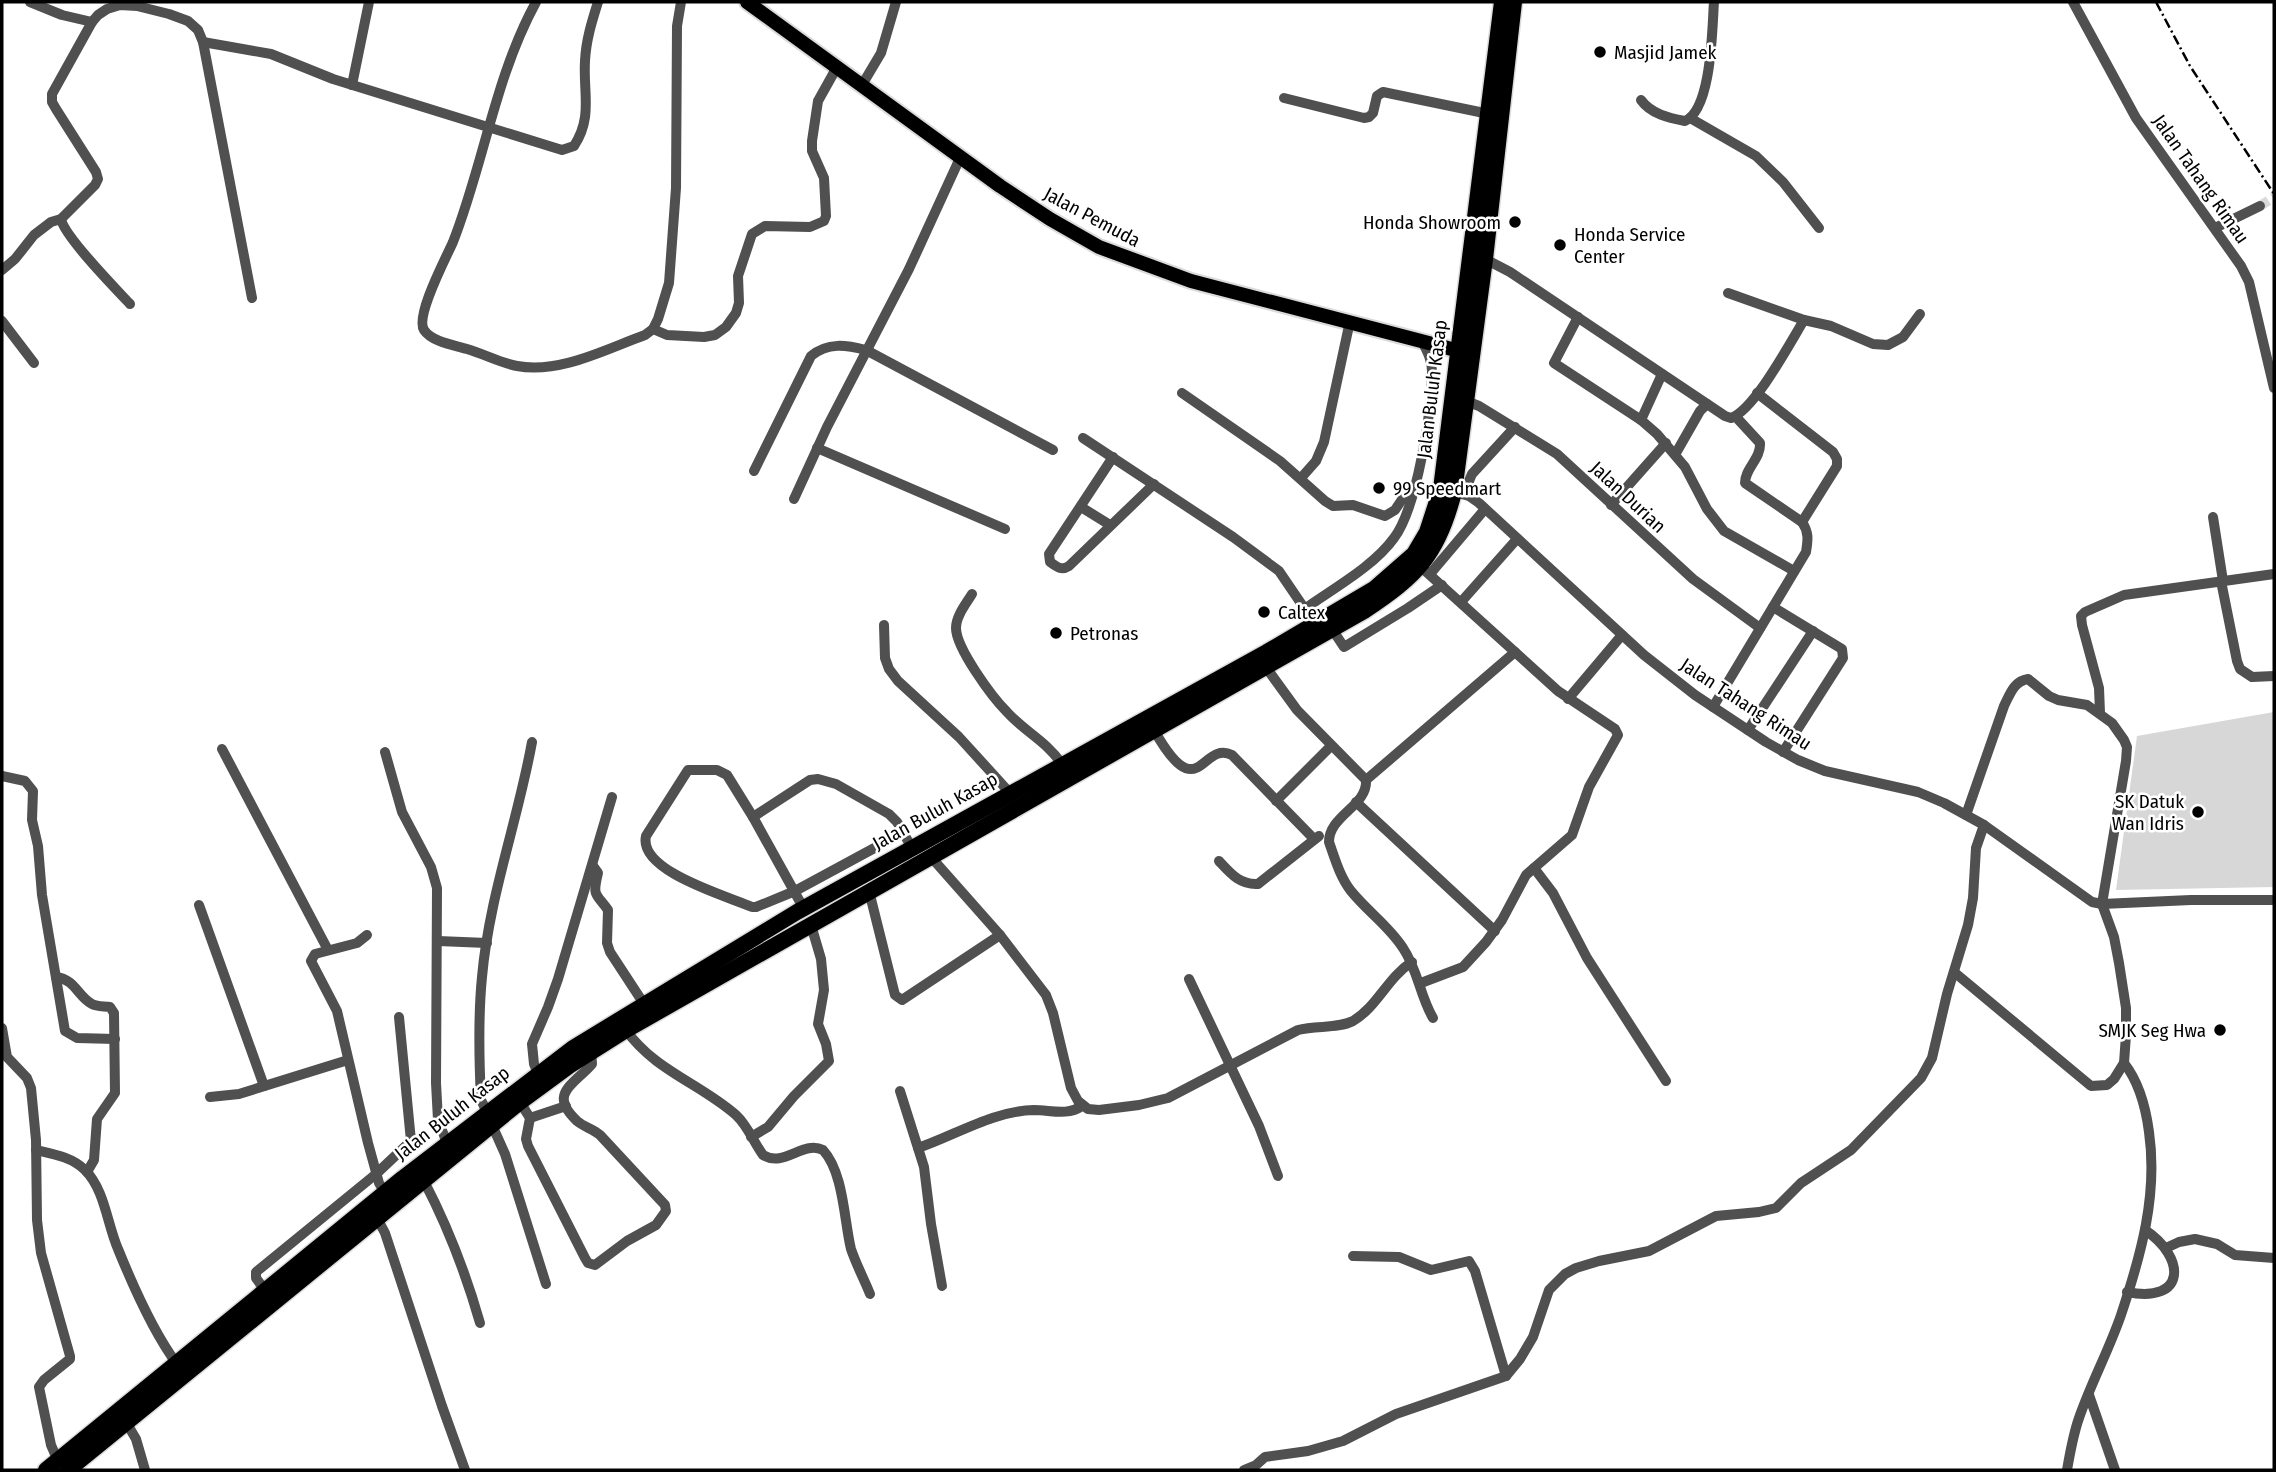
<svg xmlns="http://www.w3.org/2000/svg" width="2276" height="1472" font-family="'Fira Sans Condensed',sans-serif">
	<rect width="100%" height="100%" fill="#fff"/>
	<polygon fill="#d7d7d7" points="2274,712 2274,887 2116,890 2137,736"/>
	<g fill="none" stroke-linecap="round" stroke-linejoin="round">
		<polyline stroke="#d9d9d9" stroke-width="10" stroke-dasharray="10 5" stroke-linecap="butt" points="2260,206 2274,197"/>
		<g stroke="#dbdbdb" stroke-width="18">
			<polyline id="major" points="747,2 1000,186 1050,219 1099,247 1191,281 1467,353"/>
		</g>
		<g stroke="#dbdbdb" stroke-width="19">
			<g id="highway">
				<polyline points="46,1470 403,1178 573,1048 797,912 1267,652 1374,589 1414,554 1427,532 1441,489 1502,2"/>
				<path d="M68,1470L520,1102L569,1066L626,1030L1364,611C1417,576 1438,555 1454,492L1485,259L1514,2"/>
			</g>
		</g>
		<g stroke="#505050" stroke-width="10">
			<polyline points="30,2 62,15 92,22"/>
			<path d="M536,2C495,77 484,163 453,242C446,258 415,316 424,330C432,342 454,345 467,349C484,354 501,363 517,366C560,374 606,349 645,335L653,329L658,319L669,283L676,188L677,26L681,2"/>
			<polyline points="2073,2 2136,118 2241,266 2249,282 2274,388"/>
			<path d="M203,42L271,54L333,79L562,150L574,146C593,117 583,93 585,61C586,40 592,21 598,2"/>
			<polyline points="352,85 369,2"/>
			<polyline points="862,85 881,53 896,2"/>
			<polyline points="1284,98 1364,118 1369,117 1373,113 1377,96 1383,92 1489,114"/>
			<path d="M1641,100C1651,114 1669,118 1685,121C1712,109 1712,28 1714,2"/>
			<polyline points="1690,118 1756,156 1783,182 1819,228"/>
			<path d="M61,219C64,236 116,289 130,304"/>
			<polyline points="2215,228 2260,206"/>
			<path d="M1485,259L1510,272L1725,416L1731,418C1755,409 1790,343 1804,320"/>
			<polyline points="2,270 15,259 34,235 51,222 61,219 95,185 98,179 96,172 56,109 52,102 52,94 92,22 98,15 107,9 120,5 137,6 169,14 188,21 198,30 203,42 252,298"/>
			<polyline points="1728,293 1804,320 1831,326 1873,344 1888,345 1903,337 1920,314"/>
			<polyline points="1578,317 1554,363 1641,420 1657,434 1685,467 1707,509 1724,531 1794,571"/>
			<polyline points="2,321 34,363"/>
			<polyline points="653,329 667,335 704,337 715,335 726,327 736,313 739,303 738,276 752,234 765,226 810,227 824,221 826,216 824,178 812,151 812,141 818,101 837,67"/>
			<polyline points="1182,393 1280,461 1325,501 1333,506 1353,505 1385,516 1395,510 1409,489"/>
			<polyline points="1466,401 1479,406 1557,454 1693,579 1760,628"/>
			<path d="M1736,417L1760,443C1761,459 1745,468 1745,483L1802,522"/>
			<polyline points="1641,420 1662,374"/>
			<polyline points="1083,438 1233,537 1279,571 1315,624"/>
			<polyline points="817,448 1005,529"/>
			<polyline points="1676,453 1700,411 1707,404"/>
			<path d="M1113,457L1049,554L1050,562C1057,567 1061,571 1069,566L1154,484"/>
			<path d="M754,471L811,356C828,342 846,345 866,350L1053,450"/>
			<polyline points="1301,478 1316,461 1324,442 1350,321"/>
			<polyline points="1450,491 1469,496 1479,503 1644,655 1695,695 1766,742 1798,760 1825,771 1918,792 1944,803 1984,825 2092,902 2102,904 2191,900 2274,900"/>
			<polyline points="1469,496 1469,481 1472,474 1515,427"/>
			<polyline points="794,499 827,427 909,269 960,158"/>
			<polyline points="1611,505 1666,443"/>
			<polyline points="1081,507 1110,525"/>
			<polyline points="2213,517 2223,581"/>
			<polyline points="1430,574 1485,509"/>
			<polyline points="2221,581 2237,661 2240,669 2252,677 2274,676"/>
			<path d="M972,594C966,604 956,616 956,628C956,648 992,697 1007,712C1025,732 1045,740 1062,764"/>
			<polyline points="1461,602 1517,539"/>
			<polyline points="1773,607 1842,649 1843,658 1783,752"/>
			<path d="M1306,608C1334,588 1374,566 1394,538C1417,508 1432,410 1432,371C1432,360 1427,351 1422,341"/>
			<polyline points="884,625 885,658 889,669 898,681 959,737 1010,793"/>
			<polyline points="1332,629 1344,647 1408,608 1442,585"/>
			<polyline points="1265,666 1297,710 1366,780"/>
			<polyline points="1568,699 1622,635"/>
			<path d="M1713,707L1806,552C1808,540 1809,532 1802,522L1837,466V459L1833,452L1757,393"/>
			<polyline points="2100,713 2099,688 2082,625 2081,616 2085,612 2124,595 2274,574"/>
			<path d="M1154,730C1199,810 1201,740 1232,755L1314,839"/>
			<polyline points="1748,730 1813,631"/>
			<polyline points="222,749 328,950"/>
			<polyline points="385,752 402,812 431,867 437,888 436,1083 438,1120 447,1143"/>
			<polyline points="2,776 25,781 33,791 32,820 38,846 42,895 65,1031 77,1038 115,1039"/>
			<polyline points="1276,801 1331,746"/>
			<polyline points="1356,802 1495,931"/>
			<polyline points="753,817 810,780 818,779 836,784 889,814 897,822 912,848"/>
			<path d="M931,857L1000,935L1046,995L1053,1013L1071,1088L1078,1101L1088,1109L1099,1110L1139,1105L1168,1098L1298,1030C1316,1025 1338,1029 1353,1021C1377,1007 1388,977 1412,962"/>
			<path d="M1219,861C1231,874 1240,885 1258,884L1319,836"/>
			<path d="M593,866L598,873C592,897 596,893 608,910L607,943L610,952L644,1004"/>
			<polyline points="1534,868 1553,893 1587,958 1666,1081"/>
			<polyline points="869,891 895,995 902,1000 1000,935"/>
			<polyline points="199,905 264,1086"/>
			<path d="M804,909L753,817L727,775L717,770H688L646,836C638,871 727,896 752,907H756L795,891L904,832"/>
			<polyline points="367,935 357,943 315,954 311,961 337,1011 368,1143 379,1183 385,1193"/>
			<polyline points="438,941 487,943"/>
			<path d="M1954,972L2091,1086L2107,1085L2114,1079L2124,1063L2126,1035V1008L2119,963L2114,937L2102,904L2126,761L2127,747L2124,740L2112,723L2087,705L2058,700L2049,696L2028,679C2014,681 2010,694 2004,706L1966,815"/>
			<path d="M56,977C75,979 78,997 92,1004C97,1007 104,1006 110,1007L114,1013L115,1093L97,1119L94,1160L87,1172"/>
			<polyline points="1189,979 1259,1126 1278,1176"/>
			<polyline points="1421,983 1463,967 1486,942 1502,920 1526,875 1572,835 1589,787 1618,735 1615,729 1558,691 1421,567"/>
			<path d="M1433,1018C1420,996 1418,970 1403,948C1389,926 1368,912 1351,891C1340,877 1335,859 1329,842C1329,815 1368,806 1366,780L1515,652"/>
			<polyline points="2,1028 7,1057 27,1078 31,1088 36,1140 37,1220 41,1253 70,1356 70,1359 44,1380 39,1387 51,1445 58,1461"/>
			<path d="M626,1030C654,1070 701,1084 736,1115C748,1126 754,1143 763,1155C784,1168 803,1140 823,1150C844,1173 844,1221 851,1249C856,1264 864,1279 870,1294"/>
			<polyline points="538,1073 534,1064 532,1044 548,1007 558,979 612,797"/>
			<polyline points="900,1091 924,1167 931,1224 942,1286"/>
			<polyline points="210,1097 239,1094 348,1060"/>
			<path d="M520,1102L530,1118L526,1139L528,1146L585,1258L588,1263L595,1265L627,1241L656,1225L666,1211L665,1205L600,1135C593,1129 584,1127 577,1121C547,1093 575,1084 592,1064L591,1051"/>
			<path d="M487,1112L481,1100C479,1059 478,1017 482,977C489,897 518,820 532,742"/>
			<polyline points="530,1118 566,1106"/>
			<polyline points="492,1125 505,1154 546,1284"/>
			<polyline points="751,1137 768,1127 794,1096 829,1061 826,1044 818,1024 824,990 821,959 811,925"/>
			<path d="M918,1148C956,1135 993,1111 1034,1110C1051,1110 1067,1116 1082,1106"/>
			<path d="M36,1150C53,1154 72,1157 85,1170C105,1190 107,1224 118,1249C133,1286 153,1332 177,1364"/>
			<path d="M424,1181C448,1227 466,1274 480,1323"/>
			<polyline points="377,1218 385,1233 442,1406 465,1470"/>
			<polyline points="2166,1248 2179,1242 2195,1239 2217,1244 2235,1255 2274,1258"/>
			<polyline points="1353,1256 1399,1257 1431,1270 1469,1261 1475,1271 1506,1376"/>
			<polyline points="266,1292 256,1278 256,1272 376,1174 411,1141 399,1017"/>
			<path d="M2127,1292C2187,1304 2186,1257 2145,1230"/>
			<polyline points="2089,1395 2115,1470"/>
			<polyline points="126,1422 136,1439 145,1470"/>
			<polyline points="1244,1470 1256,1465 1265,1457 1308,1451 1343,1441 1396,1414 1506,1376 1520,1359 1533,1337 1549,1290 1565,1274 1576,1268 1599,1261 1649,1251 1716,1216 1759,1212 1776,1208 1801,1183 1851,1150 1921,1078 1932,1058 1947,994 1968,925 1973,898 1976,848 1984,825"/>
			<path d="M2067,1470C2070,1453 2073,1435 2079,1418C2091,1383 2109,1350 2121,1315C2141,1255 2158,1195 2149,1132C2146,1109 2139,1082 2124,1063"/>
		</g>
		<use href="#major" stroke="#000" stroke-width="14"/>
		<use href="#highway" stroke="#000" stroke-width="16"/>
		<polyline stroke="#000" stroke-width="2.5" stroke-dasharray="10 3.5 2 3.5" stroke-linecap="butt" points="2156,2 2190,66 2274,194"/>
	</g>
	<g fill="#000" stroke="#fff" stroke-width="2.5">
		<circle cx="1600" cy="52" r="7"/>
		<circle cx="1515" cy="222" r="7"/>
		<circle cx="1560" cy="245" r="7"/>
		<circle cx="1379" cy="488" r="7"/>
		<circle cx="1264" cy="612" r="7"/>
		<circle cx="1056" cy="633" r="7"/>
		<circle cx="2198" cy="812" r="7"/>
		<circle cx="2220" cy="1030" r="7"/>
	</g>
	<g text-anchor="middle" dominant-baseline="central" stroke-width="5" stroke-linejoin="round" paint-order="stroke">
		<g font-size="19" fill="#000" stroke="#fff" text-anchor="start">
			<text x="1614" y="52">Masjid Jamek</text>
			<text x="1501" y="222" text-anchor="end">Honda Showroom</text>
			<text x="1574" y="234">Honda Service<tspan x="1574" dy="22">Center</tspan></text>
			<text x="1393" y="488">99 Speedmart</text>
			<text x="1278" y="612">Caltex</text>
			<text x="1070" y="633">Petronas</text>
			<text x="2184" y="801" text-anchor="end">SK Datuk<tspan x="2184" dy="22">Wan Idris</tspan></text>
			<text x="2206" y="1030" text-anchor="end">SMJK Seg Hwa</text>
		</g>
		<g font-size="19" fill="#000" stroke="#fff">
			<text transform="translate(2201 179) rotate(55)">Jalan Tahang Rimau</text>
			<text transform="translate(1092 217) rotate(28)">Jalan Pemuda</text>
			<text transform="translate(1432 389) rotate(-83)">Jalan Buluh Kasap</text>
			<text transform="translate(1628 497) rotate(43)">Jalan Durian</text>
			<text transform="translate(1746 704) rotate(33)">Jalan Tahang Rimau</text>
			<text transform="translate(935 811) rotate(-29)">Jalan Buluh Kasap</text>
			<text transform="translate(452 1113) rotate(-38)">Jalan Buluh Kasap</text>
		</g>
	</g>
	<rect width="2276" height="1472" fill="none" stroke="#000000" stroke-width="7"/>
</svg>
